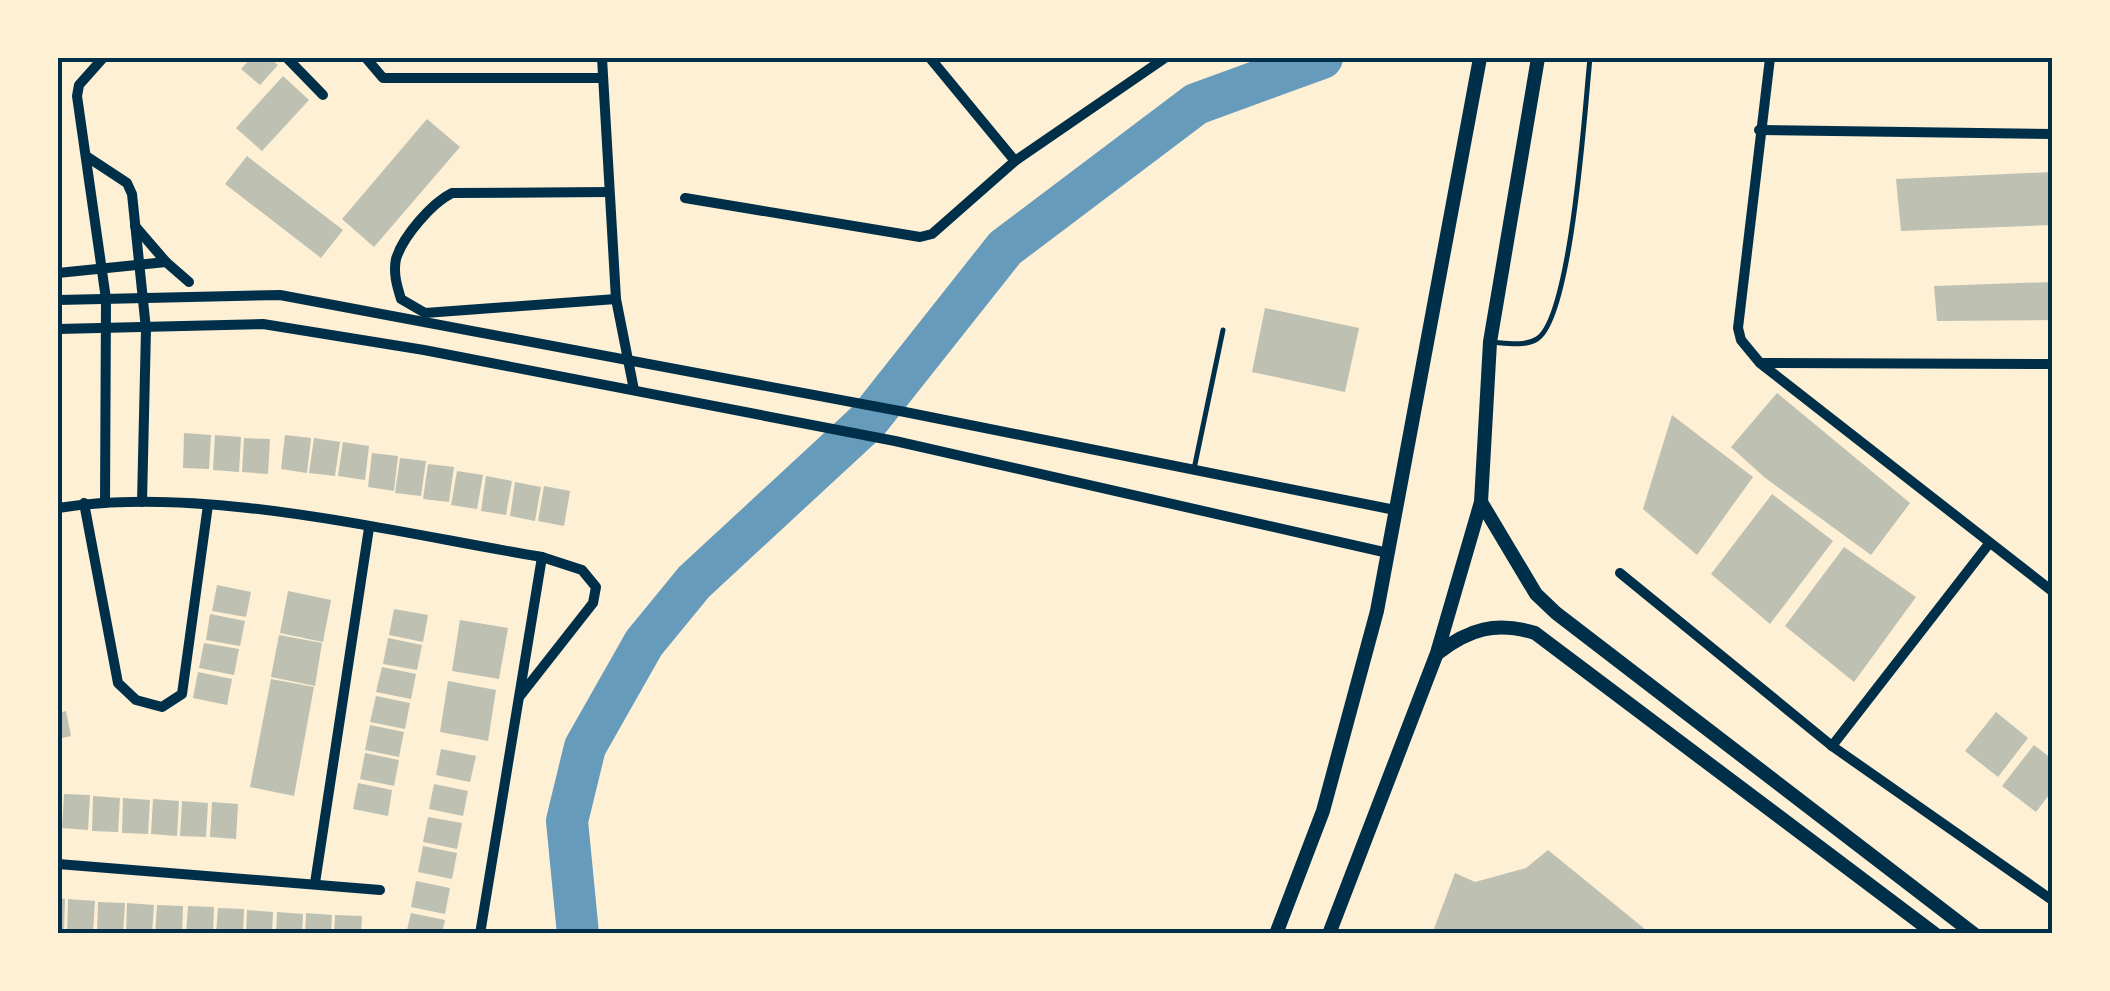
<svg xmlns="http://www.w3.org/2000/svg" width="2110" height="991" font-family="Lora,serif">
	<rect width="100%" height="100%" fill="#fdf0d5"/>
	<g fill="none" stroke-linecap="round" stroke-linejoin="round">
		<polyline stroke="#669bbc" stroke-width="42" points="578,934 567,821 585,747 644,643 694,582 868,421 1005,248 1196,104 1322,58"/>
	</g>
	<g fill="#bec0b2">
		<polygon points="251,58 269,58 278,65 260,85 241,69"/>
		<polygon points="283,76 309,100 262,151 236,128"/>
		<polygon points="427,119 460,147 374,247 342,219"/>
		<polygon points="247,156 343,230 321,258 225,184"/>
		<polygon points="2052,172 2052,225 1901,231 1896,179"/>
		<polygon points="2052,282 2052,320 1937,321 1934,286"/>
		<polygon points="1265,308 1359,328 1345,392 1252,372"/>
		<polygon points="1777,393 1910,503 1871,555 1764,477 1731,447"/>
		<polygon points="1672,415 1753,477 1697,555 1643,509"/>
		<polygon points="184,433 211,435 209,469 183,468"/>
		<polygon points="215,435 241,437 239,472 213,470"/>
		<polygon points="285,435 311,438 307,473 281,469"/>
		<polygon points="244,438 270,439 268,474 242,472"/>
		<polygon points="314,438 340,442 335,476 309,473"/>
		<polygon points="343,442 369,446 365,480 338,476"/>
		<polygon points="372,453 398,456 394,491 368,487"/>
		<polygon points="400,458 426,461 421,496 395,493"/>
		<polygon points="428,464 454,467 449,502 423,499"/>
		<polygon points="457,471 483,475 477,509 451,505"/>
		<polygon points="486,476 512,481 506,515 481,511"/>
		<polygon points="515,482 541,487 535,521 510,516"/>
		<polygon points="544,486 570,491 564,526 538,521"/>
		<polygon points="1772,494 1833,541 1770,624 1711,574"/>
		<polygon points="1844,547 1916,597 1854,682 1785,626"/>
		<polygon points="217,585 251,592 246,617 212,611"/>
		<polygon points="288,591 331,600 323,642 280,633"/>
		<polygon points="394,609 428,615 423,642 389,635"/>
		<polygon points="210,614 245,621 240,646 206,640"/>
		<polygon points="460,620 508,628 499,679 452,671"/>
		<polygon points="279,635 322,643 315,686 271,677"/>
		<polygon points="388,638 422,645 417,670 383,664"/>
		<polygon points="204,643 239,649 234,675 199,668"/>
		<polygon points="382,667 416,674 411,699 376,692"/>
		<polygon points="198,672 232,679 227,705 193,698"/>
		<polygon points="271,679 314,687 294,796 250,787"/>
		<polygon points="448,681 496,690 488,741 440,732"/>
		<polygon points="376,696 410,703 405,729 370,722"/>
		<polygon points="66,711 71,736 58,739 58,713"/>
		<polygon points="1996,712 2028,738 1998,777 1965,751"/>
		<polygon points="370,725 404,732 399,757 365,750"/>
		<polygon points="2034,745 2052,759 2052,791 2036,812 2002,786"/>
		<polygon points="441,749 476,756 470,782 436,775"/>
		<polygon points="365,753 399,760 394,786 360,779"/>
		<polygon points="358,783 392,790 388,816 353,809"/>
		<polygon points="434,784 468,791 463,816 429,809"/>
		<polygon points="64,794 90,795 88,830 62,828"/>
		<polygon points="93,796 120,798 118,832 92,831"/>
		<polygon points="123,798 150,800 148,834 122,833"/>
		<polygon points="153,799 179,801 177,836 151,834"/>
		<polygon points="182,801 208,803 206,837 180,836"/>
		<polygon points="212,802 238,804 236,839 210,837"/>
		<polygon points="428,817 462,823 457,849 423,842"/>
		<polygon points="423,846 457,853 452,879 418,872"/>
		<polygon points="1548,850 1651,934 1432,934 1455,873 1475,882 1526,868"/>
		<polygon points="416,881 450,888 445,914 411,907"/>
		<polygon points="58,898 65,899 64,934 58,933"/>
		<polygon points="68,899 95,901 93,934 67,934"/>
		<polygon points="98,902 125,903 123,934 97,934"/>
		<polygon points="127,903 154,905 152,934 126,934"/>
		<polygon points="157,905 183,906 182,934 155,934"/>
		<polygon points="188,906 214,907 213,934 186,934"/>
		<polygon points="218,908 244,909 243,934 216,934"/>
		<polygon points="247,910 273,912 272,934 246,934"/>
		<polygon points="277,912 303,914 302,934 276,934"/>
		<polygon points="306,913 332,915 331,934 305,934"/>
		<polygon points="411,913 445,920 442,934 406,934"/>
		<polygon points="335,915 362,916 361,934 334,934"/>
	</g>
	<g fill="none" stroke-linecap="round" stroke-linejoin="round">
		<g stroke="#003049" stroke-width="5">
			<path d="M1491,342C1505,343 1524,347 1537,339C1572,317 1585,105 1590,58"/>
			<polyline points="1194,469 1223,330"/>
		</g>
		<g stroke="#003049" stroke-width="10">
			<polyline points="103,58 79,85 77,96 106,299 105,503"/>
			<polyline points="287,58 323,95"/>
			<polyline points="366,58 383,78 603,78"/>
			<polyline points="602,58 616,299 634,390"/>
			<polyline points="930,58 1015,161"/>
			<polyline points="1770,58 1738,328 1741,340 1760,363 2052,591"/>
			<polyline points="1759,130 2052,134"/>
			<polyline points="86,156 127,183 132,194 146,329 142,502"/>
			<path d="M609,192L452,193C432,203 403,236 396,259C393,273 397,286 401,299L425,313L616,299"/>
			<polyline points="685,198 920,237 932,234 1015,161 1165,58"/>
			<polyline points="166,262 189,282"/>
			<polyline points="58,273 166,262 135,226"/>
			<polyline points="58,300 280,295 905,412 1395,510"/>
			<polyline points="58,329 263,324 424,350 895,441 1388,553"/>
			<polyline points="1761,363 2052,364"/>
			<polyline points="84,503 118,683 136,700 162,707 182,694 208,505"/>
			<path d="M58,508C202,484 396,533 542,557L582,570L596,587L593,603L520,696"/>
			<polyline points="1620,573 1832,746 2052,900"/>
			<polyline points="1832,746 1988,545"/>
			<polyline points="58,864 380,890"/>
			<polyline points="315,883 369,528"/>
			<polyline points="480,934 542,557"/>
		</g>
		<g stroke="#003049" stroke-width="14">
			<polyline points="1481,502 1536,594 1556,613 1974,934"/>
			<path d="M1438,653C1469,629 1496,621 1535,633L1935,934"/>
			<polyline points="1276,934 1323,811 1377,611 1480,58"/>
			<polyline points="1329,934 1437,653 1481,502 1490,342 1538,58"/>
		</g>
	</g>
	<rect width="2110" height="991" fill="none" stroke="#fdf0d5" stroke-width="120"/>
	<rect x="60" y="60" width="1990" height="871" fill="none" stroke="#003049" stroke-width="4"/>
</svg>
